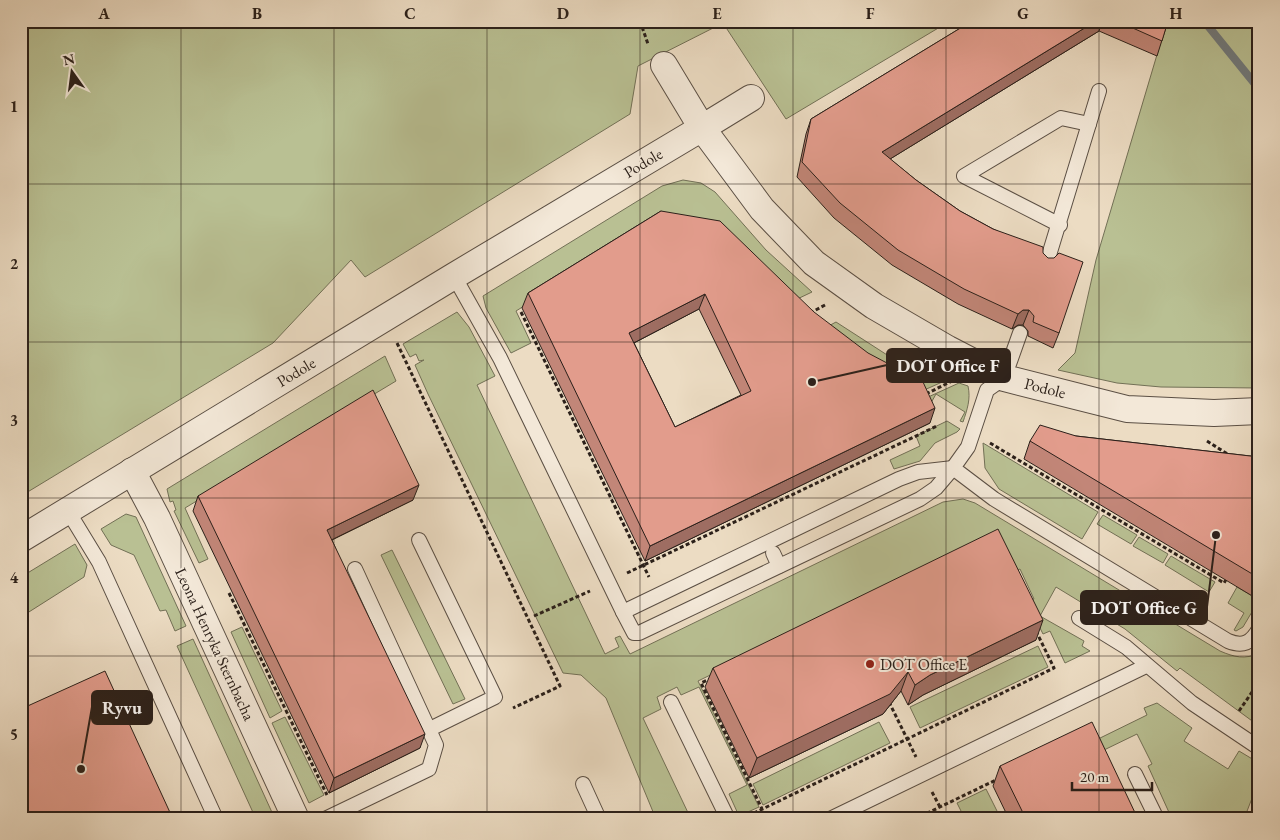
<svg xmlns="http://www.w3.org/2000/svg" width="1280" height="840" font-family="'EB Garamond',serif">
	<rect width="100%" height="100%" fill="#ecdcc3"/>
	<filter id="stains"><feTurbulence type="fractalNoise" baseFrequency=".004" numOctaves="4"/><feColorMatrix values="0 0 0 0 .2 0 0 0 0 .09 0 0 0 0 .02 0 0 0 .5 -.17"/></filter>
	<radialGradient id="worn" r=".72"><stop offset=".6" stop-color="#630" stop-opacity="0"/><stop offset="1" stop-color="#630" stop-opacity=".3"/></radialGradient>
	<g fill="#b9c093" stroke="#727056">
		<polygon points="21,21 950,21 786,119 723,23 638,66 630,114 365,277 351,260 273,343 21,496"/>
		<polygon points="1167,21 1259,21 1259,388 1161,387 1117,383 1058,370 1075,353 1096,260"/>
		<polygon points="683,180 701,183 715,192 766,250 812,292 791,302 655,225 516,311 531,343 511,353 486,308 483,296 662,186"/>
		<path d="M457,312L469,327L495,376L477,385L605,654L619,647L615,638L620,636L630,654L943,502L963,499L975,503L1220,651C1234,657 1245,660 1259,653V726L1180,668L1177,671L1125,629L1056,587L1040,616L1084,641L1082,646L1090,651L1065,663L1050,631L1043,634L1027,602L1034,599L1020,569L1013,572L995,537L698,681L759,807L739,816L729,794L747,785L699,687L681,695L677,687L657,697L661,709L643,718L691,819H656L606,698L581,675L563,673L428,394L415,365L424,360L419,361L416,354L410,357L403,344Z"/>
		<polygon points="836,322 898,362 912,360 949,379 922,391 823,329"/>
		<polygon points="385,356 396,381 185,508 208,559 199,563 174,511 176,510 173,501 170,502 167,489"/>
		<path d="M959,383L968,386C971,399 967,410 963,422L960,421L965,412L936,394L931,403L926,398Z"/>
		<polygon points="947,421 960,429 957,432 935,443 920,461 894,469 890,460 920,446 916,436"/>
		<polygon points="983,443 1098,512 1082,539 999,489 985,468"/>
		<polygon points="126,514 136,517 186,626 175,631 166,610 160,611 134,555 111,545 101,529"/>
		<polygon points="1103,515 1137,535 1131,544 1097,524"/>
		<polygon points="1139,537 1168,554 1163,563 1133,546"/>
		<polygon points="75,544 87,565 84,577 21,617 21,577"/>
		<polygon points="392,550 465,699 453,704 381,555"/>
		<polygon points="1171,556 1215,582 1209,592 1165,565"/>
		<polygon points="1237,587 1259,600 1243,627 1236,631 1234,630 1244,613 1228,603"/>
		<polygon points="242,627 282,711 270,718 231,632"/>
		<polygon points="193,639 275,819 256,819 177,646"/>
		<polygon points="1038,646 1048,667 920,728 910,707"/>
		<polygon points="1157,703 1192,728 1184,741 1228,769 1239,751 1259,763 1259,780 1244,819 1172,819 1148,766 1152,764 1137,734 1104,750 1094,741 1147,715 1144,708"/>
		<polygon points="285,717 324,795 309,803 272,723"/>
		<polygon points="879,722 890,743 763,805 753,784"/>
		<polygon points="986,789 1001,819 965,819 957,803"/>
	</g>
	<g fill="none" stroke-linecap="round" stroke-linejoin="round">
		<polyline stroke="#717b7e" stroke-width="8" points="1204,21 1259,89"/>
		<g stroke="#5b4f44" stroke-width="16">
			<g id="lane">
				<polyline points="1060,225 964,176 1061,118 1089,124"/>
				<polyline points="1046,265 1099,91"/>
				<polyline points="454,276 500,358 623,612 899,479 918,472 953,468"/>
				<path d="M1020,333L1004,378L987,390L968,447L953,468L994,499L1228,641C1243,647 1251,643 1259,629"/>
				<polyline points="68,511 99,562 216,819"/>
				<polyline points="419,540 495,697 430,729"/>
				<polyline points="773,553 779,566"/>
				<polyline points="623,612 634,633 639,633 920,499 936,488 953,468"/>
				<polyline points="1079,618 1126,647 1192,703 1259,748"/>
				<polyline points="671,702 728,819"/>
				<polyline points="1135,774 1157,819"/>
				<polyline points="583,784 599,819"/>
				<polyline points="325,819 429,769 436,745 355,569"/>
				<polyline points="830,819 1146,666"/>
			</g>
		</g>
		<g stroke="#5b4f44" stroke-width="28">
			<g id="street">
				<polyline points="664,65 702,128 751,98"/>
				<polyline points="132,471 157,518 296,819"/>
				<polyline points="21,539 454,276 702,128 762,209 814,263 874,306 948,349 1004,378 1127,409 1214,413 1259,411"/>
			</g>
		</g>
		<g stroke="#2b201a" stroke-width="3" stroke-dasharray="4 2.5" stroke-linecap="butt">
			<polyline points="640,21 648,44"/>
			<polyline points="521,312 649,577"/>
			<polyline points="810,313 827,304"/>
			<polyline points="397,343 560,686 513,708"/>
			<polyline points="926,394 952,381"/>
			<polyline points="1207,441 1229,455"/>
			<polyline points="990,443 1224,583 1227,578"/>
			<polyline points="627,573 937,426"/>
			<polyline points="229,593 327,795"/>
			<polyline points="534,616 590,591"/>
			<polyline points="712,678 701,683 762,809"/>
			<polyline points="889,702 916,757"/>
			<polyline points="1239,711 1259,682"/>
			<polyline points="932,792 940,807"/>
			<polyline points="1250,815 1253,817"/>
			<polyline points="748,816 1054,668 1036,631"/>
			<polyline points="915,819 998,779"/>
		</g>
		<use href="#lane" stroke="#f3e8d8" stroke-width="14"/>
		<use href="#street" stroke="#f3e8d8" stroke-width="26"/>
	</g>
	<g fill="#c28678" stroke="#2b201a" fill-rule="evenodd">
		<polygon points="972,21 1168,21 1157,56 1099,31 890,159 916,180 960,211 993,229 1043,253 1059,333 1053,348 1028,336 1028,331 1023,325 1018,325 1012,329 958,304 892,265 834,218 797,177 806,134 811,119"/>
		<path d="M661,211L930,423L645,561L522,308L528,293ZM699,309L741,395L675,427L634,343Z"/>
		<polygon points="1076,436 1259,457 1259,600 1024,459 1030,441"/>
		<polygon points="198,496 413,500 332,540 420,748 329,793 193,511"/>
		<polygon points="1036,640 923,695 908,705 901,691 883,714 749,778 705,687 713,668"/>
		<polygon points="1000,766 1138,819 1009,819 993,786"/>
	</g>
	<g fill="#9e6d62" stroke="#2b201a">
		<polygon points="1096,21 1102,21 1099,31 877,167 882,152"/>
		<polygon points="705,294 699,309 624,348 629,333"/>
		<polygon points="1023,310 1029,310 1023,325 1018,325 1012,329 1018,314"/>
		<polygon points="935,408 930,423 645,561 650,546"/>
		<polygon points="419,485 413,500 321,545 327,530"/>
		<polygon points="1043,620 1036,640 923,695 908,705 915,685 930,675"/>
		<polygon points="908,672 901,691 883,714 749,778 757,758"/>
		<polygon points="425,734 420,748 329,793 334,778"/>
	</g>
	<g fill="#e29c8c" stroke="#2b201a" fill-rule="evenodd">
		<polygon points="972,21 1096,21 882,152 916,180 960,211 993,229 1043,247 1043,253 1048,258 1054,258 1059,253 1083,262 1059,333 1033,322 1034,316 1029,310 1023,310 1018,314 964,289 898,250 840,203 802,162 811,119"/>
		<polygon points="1117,21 1168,21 1162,41"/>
		<path d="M661,211L720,221L814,312L868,353L923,382L935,408L650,546L528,293ZM705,294L751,391L675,427L629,333Z"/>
		<polygon points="373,390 419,485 327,530 425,734 334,778 198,496"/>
		<polygon points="1040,425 1076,436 1259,457 1259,578 1030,441"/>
		<polygon points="998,529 1043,620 930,675 915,685 908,672 890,694 757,758 713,668"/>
		<polygon points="105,671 173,819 21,819 21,709"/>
		<polygon points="1092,722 1138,819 1026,819 1000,766"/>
	</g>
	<path fill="none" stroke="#2b201a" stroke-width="1" stroke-opacity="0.55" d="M181,21V819M334,21V819M487,21V819M640,21V819M793,21V819M946,21V819M1099,21V819M21,184H1259M21,342H1259M21,498H1259M21,656H1259"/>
	<circle fill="#8f2418" stroke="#f3e8d8" stroke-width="2" cx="870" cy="664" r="5"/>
	<g text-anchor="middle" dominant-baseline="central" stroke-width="4" stroke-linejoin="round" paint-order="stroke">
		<g font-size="16" fill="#2b201a" stroke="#f3e8d8">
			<text transform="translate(643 163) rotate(-31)">Podole</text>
			<text transform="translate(296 372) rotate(-31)">Podole</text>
			<text transform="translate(1045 388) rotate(14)">Podole</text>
			<text transform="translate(215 644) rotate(65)">Leona Henryka Sternbacha</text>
		</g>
		<g font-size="16" fill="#2b201a" stroke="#f3e8d8" text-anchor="start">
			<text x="880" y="664">DOT Office E</text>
		</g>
	</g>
	<path fill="none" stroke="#2b201a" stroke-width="2" d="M812 382L887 365M1216 535L1207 607M81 769L92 707"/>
	<g fill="#2b201a" stroke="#f3e8d8" stroke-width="2">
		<circle cx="812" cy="382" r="5"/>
		<circle cx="1216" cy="535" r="5"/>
		<circle cx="81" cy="769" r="5"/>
	</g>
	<g fill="#2b201a" stroke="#2b201a" stroke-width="2">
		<rect x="887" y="349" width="123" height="33" rx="5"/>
		<rect x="1081" y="591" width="126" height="33" rx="5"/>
		<rect x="92" y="691" width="60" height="33" rx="5"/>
	</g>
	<g font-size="18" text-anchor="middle" font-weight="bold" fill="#fff">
		<text x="948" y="372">DOT Office F</text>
		<text x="1144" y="614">DOT Office G</text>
		<text x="122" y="714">Ryvu</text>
	</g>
	<rect width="1280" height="840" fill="none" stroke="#ecdcc3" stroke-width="55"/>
	<g transform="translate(72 72) rotate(346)" stroke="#f3e8d8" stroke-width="4" paint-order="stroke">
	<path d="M0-4L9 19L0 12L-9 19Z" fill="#2b201a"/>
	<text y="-8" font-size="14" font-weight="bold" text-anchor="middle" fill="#2b201a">N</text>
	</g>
	<path d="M1072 782v8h80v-8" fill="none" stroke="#2b201a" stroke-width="2.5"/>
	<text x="1080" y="782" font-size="15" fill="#2b201a" stroke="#f3e8d8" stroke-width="4" paint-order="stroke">20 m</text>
	<rect x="28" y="28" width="1224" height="784" fill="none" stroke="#2b201a" stroke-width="2"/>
	<g font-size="16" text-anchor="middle" font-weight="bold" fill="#2b201a">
		<text x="104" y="19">A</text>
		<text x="257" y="19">B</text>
		<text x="410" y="19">C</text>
		<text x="563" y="19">D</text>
		<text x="717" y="19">E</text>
		<text x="870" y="19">F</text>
		<text x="1023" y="19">G</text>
		<text x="1176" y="19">H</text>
		<text x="14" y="112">1</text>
		<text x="14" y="269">2</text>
		<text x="14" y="426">3</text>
		<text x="14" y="583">4</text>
		<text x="14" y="740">5</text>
	</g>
	<rect width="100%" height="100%" filter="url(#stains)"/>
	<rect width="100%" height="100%" fill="url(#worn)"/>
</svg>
